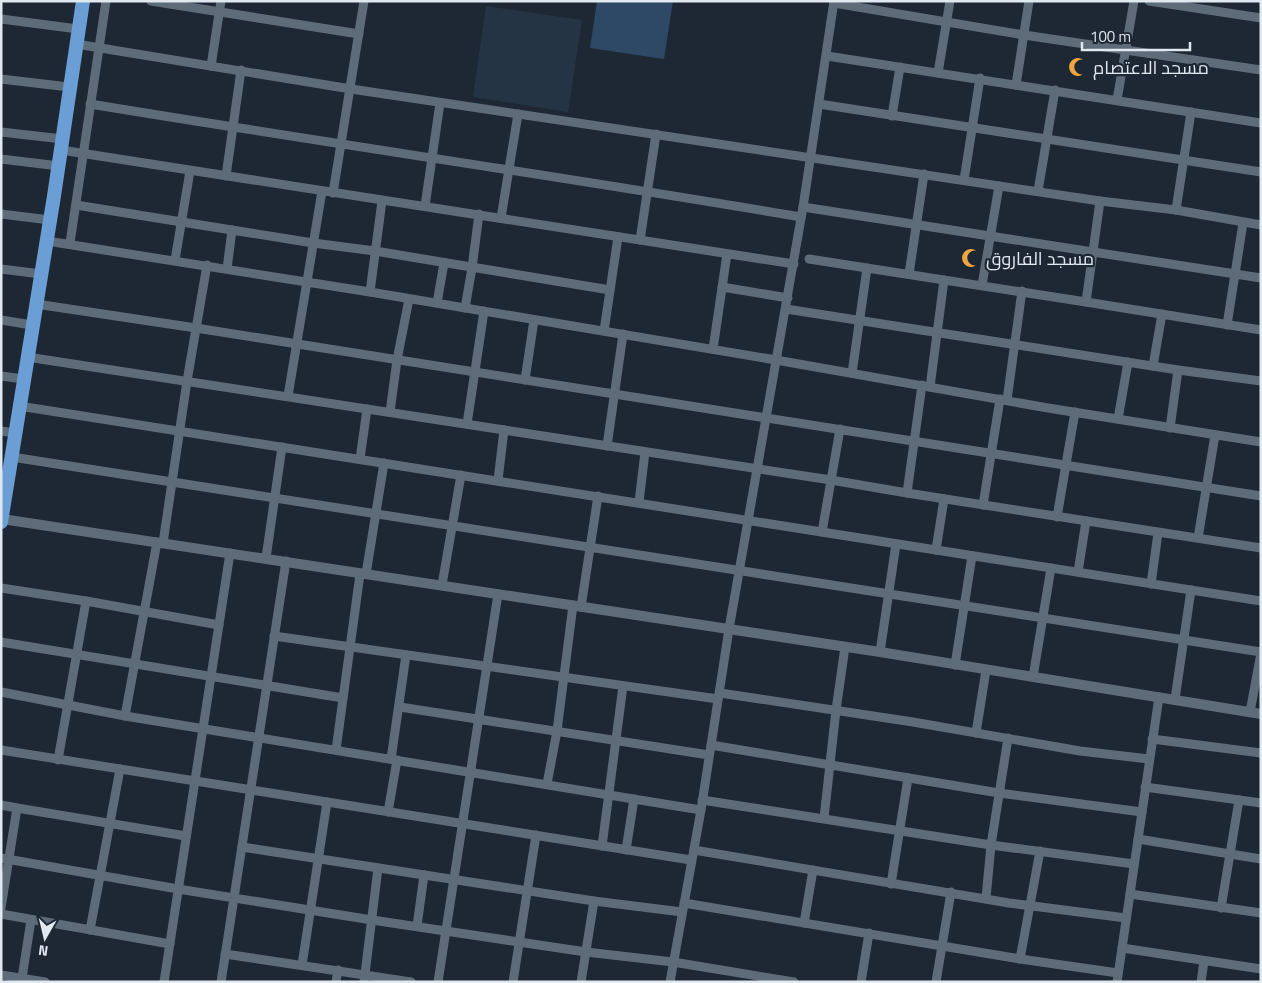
<svg xmlns="http://www.w3.org/2000/svg" width="1262" height="983" font-family="'Titillium Web',Cairo,sans-serif">
	<rect width="100%" height="100%" fill="#1e2834"/>
	<polygon fill="#253444" points="486,6 582,20 568,112 473,97"/>
	<polygon fill="#2e4966" points="597,1 673,1 664,59 590,48"/>
	<g fill="none" stroke-linecap="round" stroke-linejoin="round">
		<g stroke="#5e6b79" stroke-width="9">
			<polyline points="151,1 359,34"/>
			<polyline points="1149,1 1261,18"/>
			<polyline points="834,3 1024,35 1261,70"/>
			<polyline points="1,19 78,29"/>
			<polyline points="76,44 351,89 1100,201 1176,210 1261,225"/>
			<polyline points="827,56 1261,123"/>
			<polyline points="211,66 221,1"/>
			<polyline points="938,73 950,1"/>
			<polyline points="1,79 69,87"/>
			<polyline points="1016,85 1029,1"/>
			<polyline points="1117,100 1134,1"/>
			<path d="M90,104C327,143 565,177 801,217"/>
			<polyline points="819,104 1261,172"/>
			<polyline points="892,116 900,67"/>
			<polyline points="1,132 63,139"/>
			<polyline points="61,150 794,264"/>
			<polyline points="1,159 59,166"/>
			<polyline points="226,176 241,70"/>
			<polyline points="964,180 980,78"/>
			<polyline points="1038,191 1055,90"/>
			<polyline points="333,193 364,1"/>
			<polyline points="76,205 313,243 375,251 610,290"/>
			<polyline points="425,206 440,103"/>
			<polyline points="803,207 1261,278"/>
			<polyline points="1176,210 1191,112"/>
			<polyline points="1,214 50,220"/>
			<polyline points="501,218 518,114"/>
			<polyline points="640,240 656,134"/>
			<polyline points="47,241 370,292 776,360 1048,408 1261,442"/>
			<polyline points="70,243 106,1"/>
			<polyline points="809,259 1086,302 1261,330"/>
			<polyline points="175,260 190,171"/>
			<polyline points="1,269 41,274"/>
			<polyline points="227,269 232,230"/>
			<polyline points="909,274 924,174"/>
			<polyline points="982,285 999,186"/>
			<polyline points="722,287 788,298"/>
			<polyline points="370,292 382,201"/>
			<polyline points="1086,302 1100,201"/>
			<polyline points="437,303 444,263"/>
			<polyline points="36,304 196,328 1261,496"/>
			<polyline points="465,308 472,268 479,214"/>
			<polyline points="786,309 1178,370 1261,381"/>
			<polyline points="1,320 32,325"/>
			<polyline points="1227,325 1243,223"/>
			<polyline points="604,331 618,237"/>
			<polyline points="713,349 727,254"/>
			<polyline points="27,357 831,480 907,493 1261,548"/>
			<polyline points="1153,366 1162,314"/>
			<polyline points="852,373 867,268"/>
			<polyline points="1,376 24,379"/>
			<polyline points="525,380 534,320"/>
			<polyline points="930,387 944,280"/>
			<polyline points="288,396 322,191"/>
			<polyline points="1007,400 1022,291"/>
			<path d="M19,406C433,470 847,537 1261,601"/>
			<polyline points="390,412 397,360 409,299"/>
			<polyline points="1118,419 1128,362"/>
			<polyline points="467,424 484,311"/>
			<polyline points="1170,428 1178,370"/>
			<polyline points="1,431 15,433"/>
			<polyline points="607,446 623,334"/>
			<polyline points="12,457 1261,652"/>
			<polyline points="360,459 367,409"/>
			<polyline points="498,480 504,430"/>
			<polyline points="907,493 922,385"/>
			<polyline points="639,502 645,452"/>
			<polyline points="983,505 1000,399"/>
			<polyline points="1057,517 1075,412"/>
			<polyline points="822,532 840,429"/>
			<polyline points="1198,538 1215,435"/>
			<polyline points="163,543 187,381 207,265"/>
			<polyline points="936,550 944,499"/>
			<polyline points="266,558 282,447"/>
			<polyline points="1078,572 1086,521"/>
			<polyline points="366,574 384,463"/>
			<polyline points="1151,584 1158,533"/>
			<polyline points="442,585 461,475"/>
			<polyline points="1,588 86,601 219,625"/>
			<polyline points="581,607 598,496"/>
			<polyline points="274,636 718,699"/>
			<polyline points="1,642 343,698"/>
			<polyline points="880,652 896,544"/>
			<polyline points="955,665 972,556"/>
			<polyline points="1033,677 1051,568"/>
			<polyline points="1,692 125,716 701,810"/>
			<polyline points="720,693 913,722 1080,751 1149,759"/>
			<polyline points="1175,699 1191,590"/>
			<polyline points="400,707 709,755"/>
			<polyline points="1250,712 1261,653"/>
			<polyline points="125,716 157,542"/>
			<polyline points="976,733 986,670"/>
			<polyline points="1152,739 1261,753"/>
			<polyline points="711,745 999,793 1142,812"/>
			<polyline points="1,750 691,860"/>
			<polyline points="336,750 360,574"/>
			<polyline points="391,759 406,655"/>
			<polyline points="58,760 86,601"/>
			<polyline points="547,784 557,731 573,605"/>
			<polyline points="1145,787 1261,803"/>
			<polyline points="702,800 991,845 1134,864"/>
			<polyline points="1,805 17,808"/>
			<polyline points="388,812 397,760"/>
			<polyline points="824,818 836,710 845,647"/>
			<polyline points="1138,839 1261,859"/>
			<polyline points="602,846 623,686"/>
			<polyline points="242,847 594,901 682,912"/>
			<polyline points="626,850 634,799"/>
			<polyline points="694,850 1009,903 1126,918"/>
			<polyline points="1,858 178,889 372,920 586,952 673,962 794,982"/>
			<polyline points="891,884 908,778"/>
			<polyline points="1130,894 1261,913"/>
			<polyline points="986,898 991,845 1008,738"/>
			<polyline points="684,903 1020,959 1118,973"/>
			<polyline points="1,908 17,808 186,836"/>
			<polyline points="1221,908 1239,800"/>
			<polyline points="1,914 170,944"/>
			<polyline points="804,923 813,870"/>
			<polyline points="417,926 424,875"/>
			<polyline points="90,930 120,769"/>
			<polyline points="1122,948 1261,969"/>
			<polyline points="225,954 411,982"/>
			<polyline points="1020,959 1040,851"/>
			<polyline points="302,965 327,802"/>
			<polyline points="1,975 45,982"/>
			<polyline points="22,978 31,920"/>
			<polyline points="164,982 230,553"/>
			<polyline points="221,982 286,561"/>
			<polyline points="336,982 338,970"/>
			<polyline points="364,982 378,868"/>
			<polyline points="438,982 498,594"/>
			<polyline points="513,982 536,835"/>
			<polyline points="581,982 594,901"/>
			<polyline points="670,982 701,810 729,629 803,207 834,1"/>
			<polyline points="861,982 869,933"/>
			<polyline points="936,982 951,892"/>
			<polyline points="1117,982 1159,697"/>
			<polyline points="1201,982 1204,961"/>
		</g>
		<polyline stroke="#5e6b79" stroke-width="10" points="2,519 880,652 1261,714"/>
		<polyline stroke="#6b9ed4" stroke-width="14" points="1,522 54,196 83,1"/>
	</g>
	<defs>
		<g id="mosque-bare" transform="scale(1.5)"><path d="M3.5-4.9A6 6 0 1 0 3.5 4.9A5 5 0 1 1 3.5-4.9Z" fill="#f0a63f" stroke="#1e2834" stroke-width="2.5" paint-order="stroke"/></g>
	</defs>
	<g fill-rule="evenodd">
		<use href="#mosque-bare" x="1078" y="67"/>
		<use href="#mosque-bare" x="971" y="258"/>
	</g>
	<g text-anchor="middle" dominant-baseline="central" stroke-width="4.5" stroke-linejoin="round" paint-order="stroke">
		<g font-size="18" fill="#e0e8f0" stroke="#1e2834" text-anchor="start">
			<text x="1093" y="67">مسجد الاعتصام</text>
			<text x="986" y="258">مسجد الفاروق</text>
		</g>
	</g>
	<rect width="1262" height="983" fill="none" stroke="#e0e8f0" stroke-width="5"/>
	<g transform="translate(45 938) rotate(188)" stroke="#1e2834" stroke-width="4" paint-order="stroke">
	<path d="M0-4L9 19L0 12L-9 19Z" fill="#e0e8f0"/>
	<text y="-8" font-size="14" font-weight="bold" text-anchor="middle" fill="#e0e8f0">N</text>
	</g>
	<path d="M1082 42v8h108v-8" fill="none" stroke="#e0e8f0" stroke-width="2.5"/>
	<text x="1090" y="42" font-size="15" fill="#e0e8f0" stroke="#1e2834" stroke-width="4" paint-order="stroke">100 m</text>
</svg>
